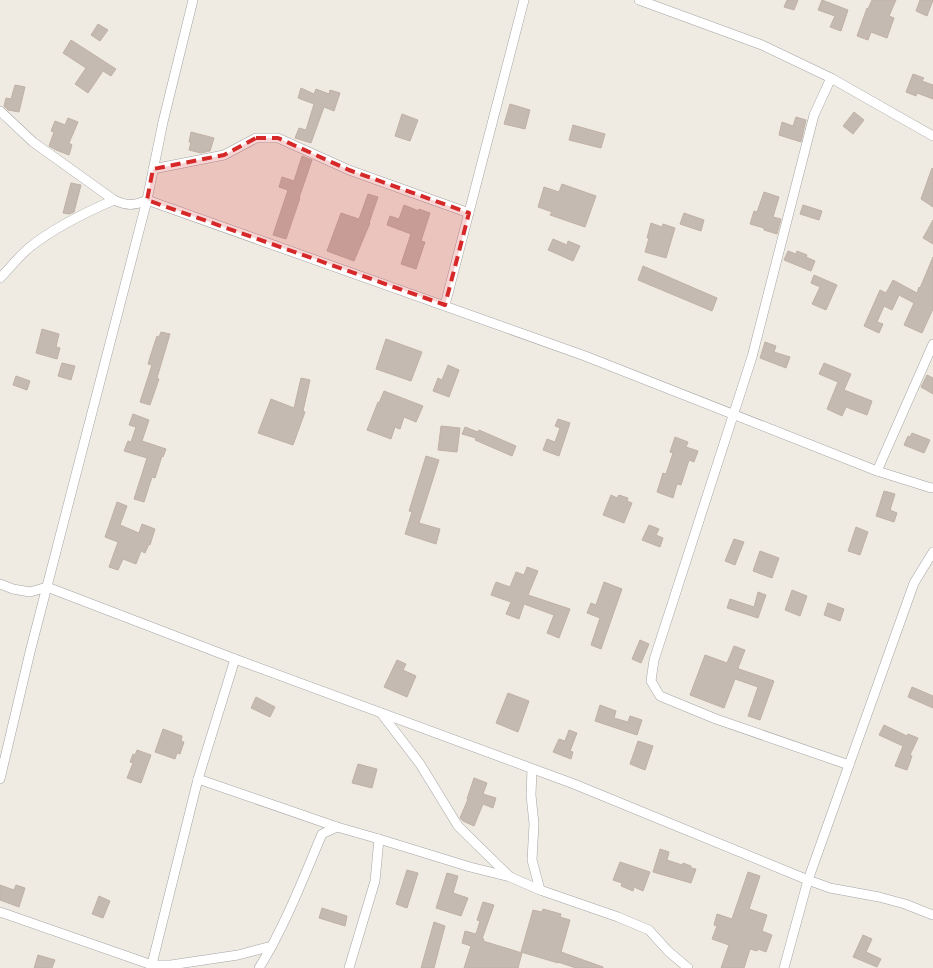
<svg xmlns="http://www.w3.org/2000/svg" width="933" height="968" font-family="'Open Sans',sans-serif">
	<rect width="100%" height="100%" fill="#efebe3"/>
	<g fill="#c4bab2" stroke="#c1b1a4">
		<polygon points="787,0 798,0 794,10 784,7"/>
		<polygon points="822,0 848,10 841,31 830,27 835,16 818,10"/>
		<polygon points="872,0 896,0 889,16 894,18 887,38 871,32 868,40 857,36 867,8 868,9"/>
		<polygon points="920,0 933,0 927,16 916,11"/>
		<polygon points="98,24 108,30 100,41 91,35"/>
		<polygon points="71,40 116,69 111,76 103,71 88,93 75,84 86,68 63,53"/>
		<polygon points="913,74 924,78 922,81 933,85 933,99 917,93 916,96 906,92"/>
		<polygon points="15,85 25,87 19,112 8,110 4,106 6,98 11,99"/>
		<polygon points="301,88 314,94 316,89 329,94 330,90 340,93 334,111 324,107 311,143 295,138 299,128 306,130 314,104 298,98"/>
		<polygon points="510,104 530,110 525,129 504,124"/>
		<polygon points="854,112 864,120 853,134 843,126"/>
		<polygon points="402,114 418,120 410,141 395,136"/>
		<polygon points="796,117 806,120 801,142 779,135 782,122 793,126"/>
		<polygon points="68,118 78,122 69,143 72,145 69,155 56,150 49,146 54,132 51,131 55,121 65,125"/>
		<polygon points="573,125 605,134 601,148 569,140"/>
		<polygon points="191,132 214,138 210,151 201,153 189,150 191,142 189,142"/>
		<polygon points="302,156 312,160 299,198 300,198 286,239 273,235 288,190 279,187 282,177 294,181"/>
		<polygon points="932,168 933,169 933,207 921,199"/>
		<polygon points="71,183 81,185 74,212 69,214 63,213"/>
		<polygon points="562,184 596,196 585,227 550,215 552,212 538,207 544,187 559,192"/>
		<polygon points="764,192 779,197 773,217 781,219 777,234 764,230 764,228 750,224 754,211 757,212"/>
		<polygon points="368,194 378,197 369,223 370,223 354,261 327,251 341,213 359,219"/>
		<polygon points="404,205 419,211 419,209 430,213 421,241 425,242 416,269 401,264 411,234 387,225 390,216 399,219"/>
		<polygon points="803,205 822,211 819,220 800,214"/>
		<polygon points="684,213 704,220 701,231 680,224"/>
		<polygon points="933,220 933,244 923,238"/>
		<polygon points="651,223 662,227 663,224 675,228 666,258 645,252 649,238 647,238"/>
		<polygon points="553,239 567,245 568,241 580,246 573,261 548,250"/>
		<polygon points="788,251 796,254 797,251 807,255 806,257 815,261 811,271 784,260"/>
		<polygon points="933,257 933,309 922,333 904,325 914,303 899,295 892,310 884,306 877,322 883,324 879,333 864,326 880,290 886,293 893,280 917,293 919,287 920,288"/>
		<polygon points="643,266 717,298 712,311 638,280"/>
		<polygon points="814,275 837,285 826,310 812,304 820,287 811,283"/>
		<polygon points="42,329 59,334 56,347 60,348 57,359 36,353"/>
		<polygon points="161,332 170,334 157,378 159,379 150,405 140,402 152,365 148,364 151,354 157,336 159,337"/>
		<polygon points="386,339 422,352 411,381 376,369"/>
		<polygon points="765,342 776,346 774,352 790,357 786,368 760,358"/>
		<polygon points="62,363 75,366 71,380 58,376"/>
		<polygon points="824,363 851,374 844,390 872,401 867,415 846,407 842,416 827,409 838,382 819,374"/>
		<polygon points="448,365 459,370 449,397 433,391 438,378 442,380"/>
		<polygon points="927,375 933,378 933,394 921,387"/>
		<polygon points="16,376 30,381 27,390 13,385"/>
		<polygon points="301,378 310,380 303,411 305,412 293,445 258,433 271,399 294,408"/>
		<polygon points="384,391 423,406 416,422 404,417 400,429 395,427 391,439 367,430 378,402 379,403"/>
		<polygon points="133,414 149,420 142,441 166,449 163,457 162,456 155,478 152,477 144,502 134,499 147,458 124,451 128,441 131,442 136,427 129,425"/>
		<polygon points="558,419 570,423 559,456 543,450 547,439 555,442 560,428 555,426"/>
		<polygon points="441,426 460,428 457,452 438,450"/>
		<polygon points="465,427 478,432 479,430 516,446 512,456 475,440 476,438 462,434"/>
		<polygon points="912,433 930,440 924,453 904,445 908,436 910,437"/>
		<polygon points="675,437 688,442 686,447 698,451 694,462 689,460 681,485 677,484 673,498 657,492 663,473 666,474 673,453 670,452"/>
		<polygon points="426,456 439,460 419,523 440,529 436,544 405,534 412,512 409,511"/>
		<polygon points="884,491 895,494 890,510 897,513 894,522 876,516"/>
		<polygon points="611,495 617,498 619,495 628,498 627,501 632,503 624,523 603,515"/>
		<polygon points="117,502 127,506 120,525 139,533 142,524 155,529 150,545 149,544 145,553 141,551 136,564 123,559 118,570 109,567 118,542 105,537"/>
		<polygon points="649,525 659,529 656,535 663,538 660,547 642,540"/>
		<polygon points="856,527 868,532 860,555 848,551"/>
		<polygon points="734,539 744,542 735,565 725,561"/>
		<polygon points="760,551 779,558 772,578 753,571"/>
		<polygon points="527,567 538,571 528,595 570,609 559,638 547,633 554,615 524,604 519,619 506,614 511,602 491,595 496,582 510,587 516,572 524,575"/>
		<polygon points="604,582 622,589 601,649 591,645 600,618 587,613 591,603 596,605"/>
		<polygon points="792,590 807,596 800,616 785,610"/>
		<polygon points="758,592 766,595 758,618 727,608 730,599 754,607"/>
		<polygon points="828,603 844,609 840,621 824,615"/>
		<polygon points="640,640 649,644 641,663 632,659"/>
		<polygon points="734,646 745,650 738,668 739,669 774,681 760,720 748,716 758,687 735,679 724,708 690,695 705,655 727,663"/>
		<polygon points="397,660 406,664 403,670 416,676 407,697 384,687"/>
		<polygon points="912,687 933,696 933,708 908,697"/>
		<polygon points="508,693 529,701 518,732 496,723"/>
		<polygon points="256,697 275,707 270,717 251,708"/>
		<polygon points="600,705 616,711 614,718 628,722 630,716 642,720 637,735 595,721"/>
		<polygon points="884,725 907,736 908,734 918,738 910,755 912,756 907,770 895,766 903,746 879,735"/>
		<polygon points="163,729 182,736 181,741 184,742 180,754 177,753 175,759 155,752"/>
		<polygon points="569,730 577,733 570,751 573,752 571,759 553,752 559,739 565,741"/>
		<polygon points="638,741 653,746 645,770 630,764"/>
		<polygon points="137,750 151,755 141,783 127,778 133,763 130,762 133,754 135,755"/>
		<polygon points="358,764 377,769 372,788 352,783"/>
		<polygon points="474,778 487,783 483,794 496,798 493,808 483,804 474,826 463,821 460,818 468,799 467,799"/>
		<polygon points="660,849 669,852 667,860 682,865 683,863 691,866 691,868 696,869 691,883 653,872"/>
		<polygon points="620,862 650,872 643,891 634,887 633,891 621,886 622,883 613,880"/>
		<polygon points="407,870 418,873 407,908 396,904"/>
		<polygon points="748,872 760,876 749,909 767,915 762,931 772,935 766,952 758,949 757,951 750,949 744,968 721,968 729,945 712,939 717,926 714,925 717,914 732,919"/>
		<polygon points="447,873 458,876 453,893 468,898 461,916 436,908"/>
		<polygon points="0,885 14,890 16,885 25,888 19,907 0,900"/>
		<polygon points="99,896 110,901 103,918 92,914"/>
		<polygon points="483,902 494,905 482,939 484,939 483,941 522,953 518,968 464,968 471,946 462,943 465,931 476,934 480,921 477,920"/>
		<polygon points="322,908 347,916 345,926 319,918"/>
		<polygon points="543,909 561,914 560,917 570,920 561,952 603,967 603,968 576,968 558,962 558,963 521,952 533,910 542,912"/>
		<polygon points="434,922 445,926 434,968 421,968"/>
		<polygon points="863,935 872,939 866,952 881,959 877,967 853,957"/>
		<polygon points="38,955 55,960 52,968 34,968"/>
	</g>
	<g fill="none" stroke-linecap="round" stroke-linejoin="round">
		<g stroke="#a4a4a4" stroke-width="10">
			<g id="minor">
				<polyline points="639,0 762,45 831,78 933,136"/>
				<polyline points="831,78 814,115 752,357 654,660 651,681 660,696 716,719 849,765"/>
				<path d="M0,111L33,142L114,200C127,206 134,206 147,200L585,356L877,471L928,487L933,488"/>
				<polyline points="153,169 224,155 256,138 278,138 349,170 469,213"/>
				<path d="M0,278C10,268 19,256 30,247C55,227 84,213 114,200"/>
				<polyline points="445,305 524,0"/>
				<polyline points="877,471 933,344"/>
				<polyline points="0,584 13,589 30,592 47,587 235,659 574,784 808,880 830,888 879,897 905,904 933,915"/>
				<polyline points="381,713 420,764 458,826 510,877"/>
				<polyline points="532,769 531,795 534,824 532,860 540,890"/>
				<polyline points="0,779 30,652 147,200 163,122 193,0"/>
				<polyline points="198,779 337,827 379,839 470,867 510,877 540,890 618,917 649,930 668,951 688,968"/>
				<polyline points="0,912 152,965 171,965 238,955 272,946"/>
				<polyline points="151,968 198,779 235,659"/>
				<path d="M259,968C285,926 303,879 322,834L337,827"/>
				<polyline points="349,968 375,881 379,839"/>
				<polyline points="784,968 808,880 849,765 914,583 933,552"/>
			</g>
		</g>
		<use href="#minor" stroke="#fff" stroke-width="9"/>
	</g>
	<path fill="#d62828" fill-opacity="0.2" stroke="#d62828" stroke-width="4" stroke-dasharray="10 6" stroke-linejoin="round" d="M256,138H278L349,170L469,213L445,305L147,200L153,169L224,155Z"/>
</svg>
